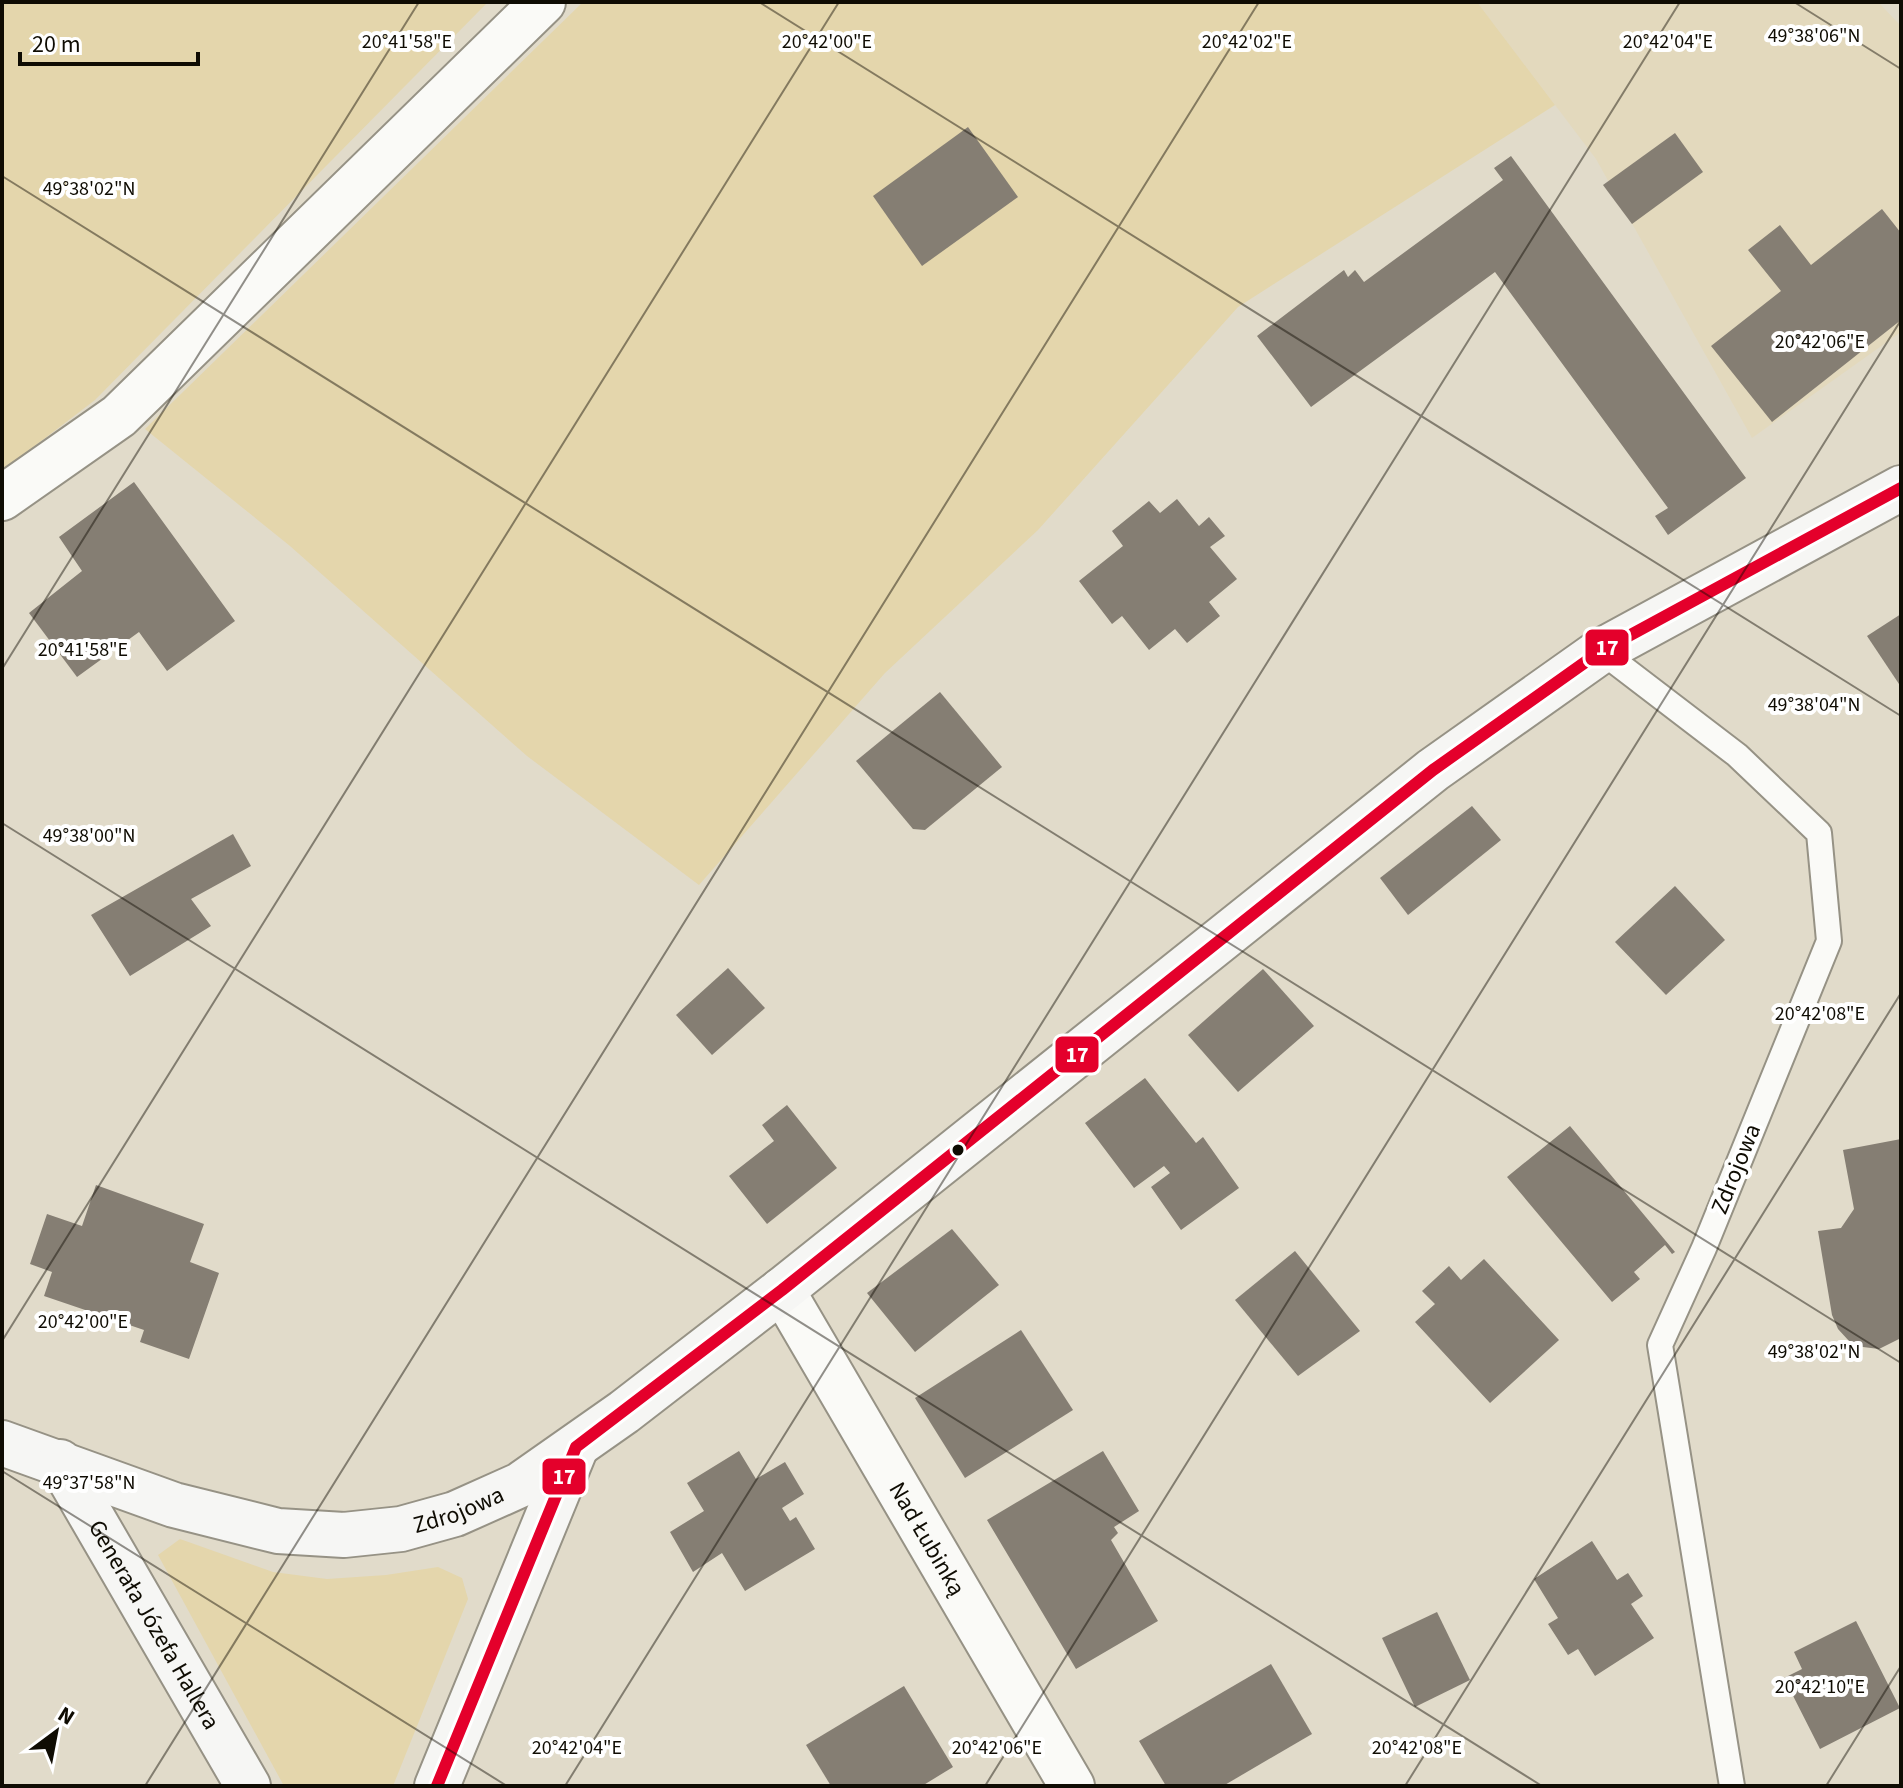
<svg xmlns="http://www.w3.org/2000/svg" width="1903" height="1788" font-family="'Source Sans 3',sans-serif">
	<rect width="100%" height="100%" fill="#e1dbca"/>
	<polygon fill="#e3d9bd" points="1477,2 1878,2 1901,26 1901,332 1752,438 1596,159"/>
	<g fill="#e4d6ac">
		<polygon points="2,2 488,2 95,400 2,471"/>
		<polygon points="583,2 1477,2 1555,105 1238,307 1038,530 885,673 699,885 527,756 290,546 145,429"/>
		<polygon points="180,1539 273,1572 327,1579 386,1575 438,1567 462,1578 468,1599 393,1786 284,1786 158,1555"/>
	</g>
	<g fill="#857e73">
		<polygon points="968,127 1018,197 922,266 873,196"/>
		<polygon points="1675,133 1703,172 1632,224 1603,185"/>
		<polygon points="1511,156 1746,478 1668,535 1655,516 1668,508 1495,272 1311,407 1257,336 1344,270 1348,277 1355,270 1364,282 1503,180 1494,168"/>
		<polygon points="1882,209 1901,233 1901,320 1772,422 1711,346 1781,291 1748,250 1780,225 1811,265"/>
		<polygon points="134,482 235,621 167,671 139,632 77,677 29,613 82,571 59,537"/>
		<polygon points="1177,499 1199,526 1209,517 1225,536 1210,547 1237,579 1209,602 1220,616 1187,643 1175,629 1149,650 1122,616 1112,624 1079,581 1123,546 1112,531 1149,501 1160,513"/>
		<polygon points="1901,614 1901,687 1867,636"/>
		<polygon points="940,692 1002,767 925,830 913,829 856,761"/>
		<polygon points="1472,806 1501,840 1408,915 1380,878"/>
		<polygon points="233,834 251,866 191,899 211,926 130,976 91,915"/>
		<polygon points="1675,886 1725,940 1666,995 1615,942"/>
		<polygon points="728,968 765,1008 712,1055 676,1015"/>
		<polygon points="1263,969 1314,1026 1238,1092 1188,1035"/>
		<polygon points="1145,1078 1196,1143 1203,1137 1239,1188 1181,1230 1151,1187 1170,1173 1164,1166 1134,1188 1085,1123"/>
		<polygon points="787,1105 837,1168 767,1224 729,1176 774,1141 762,1125"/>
		<polygon points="1570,1126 1675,1252 1672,1254 1665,1245 1634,1272 1640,1279 1612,1302 1507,1177"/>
		<polygon points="1901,1139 1901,1338 1879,1349 1863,1347 1849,1341 1838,1329 1832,1315 1818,1231 1841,1228 1854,1209 1843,1150"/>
		<polygon points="96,1185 204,1224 190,1262 219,1273 189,1359 140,1342 144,1330 44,1296 52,1272 30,1264 47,1214 82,1226"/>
		<polygon points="952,1229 999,1285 915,1352 867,1293"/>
		<polygon points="1295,1251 1360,1331 1298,1376 1235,1300"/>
		<polygon points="1484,1259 1559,1340 1490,1403 1415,1322 1435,1304 1422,1291 1449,1266 1461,1280"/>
		<polygon points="1021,1330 1073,1410 965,1478 915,1398"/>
		<polygon points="739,1451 756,1479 785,1462 804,1494 782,1508 790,1521 796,1517 815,1549 745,1591 722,1553 693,1572 670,1532 704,1511 687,1483"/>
		<polygon points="1103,1451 1139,1511 1114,1527 1118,1533 1111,1540 1158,1621 1076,1669 987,1520"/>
		<polygon points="1592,1541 1617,1580 1628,1573 1643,1596 1631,1604 1654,1638 1595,1676 1578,1649 1568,1655 1548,1624 1558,1618 1534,1579"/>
		<polygon points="1437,1612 1470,1680 1415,1707 1382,1638"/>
		<polygon points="1856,1621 1900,1708 1820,1749 1784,1678 1802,1669 1794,1652"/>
		<polygon points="1271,1664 1312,1734 1223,1786 1166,1786 1139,1741"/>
		<polygon points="904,1686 953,1767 922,1786 831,1786 806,1745"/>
	</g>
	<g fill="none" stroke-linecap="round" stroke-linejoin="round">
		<g stroke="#969285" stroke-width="28">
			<polyline id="lane" points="1601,651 1737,755 1819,833 1829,941 1704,1248 1660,1345 1732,1786"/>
		</g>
		<g stroke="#969285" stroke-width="48">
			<g id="street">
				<polyline points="2,498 119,416 543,2"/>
				<path id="s1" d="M782,1290L1072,1786"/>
			</g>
		</g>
		<g stroke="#969285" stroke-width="48">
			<g id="secondary">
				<path id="s2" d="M2,1443L174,1505L278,1531L344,1535L401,1529L455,1514L520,1485L624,1412L782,1290L1433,770L1601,651L1901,488"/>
				<path id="s3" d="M60,1462L248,1786"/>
				<polyline points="437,1786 576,1447"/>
			</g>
		</g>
		<use href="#lane" stroke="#fafaf7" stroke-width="24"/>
		<use href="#street" stroke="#fafaf7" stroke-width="44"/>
		<use href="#secondary" stroke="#f6f6f4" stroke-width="44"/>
		<g stroke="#fff" stroke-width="18">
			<polyline id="bus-1" points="437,1786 576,1447 782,1290 1433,770 1601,651 1901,488"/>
		</g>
		<use href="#bus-1" stroke="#e4002b" stroke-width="12"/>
	</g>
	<path fill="none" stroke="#0f0c03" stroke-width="2" stroke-opacity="0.45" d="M759,2L1901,716M1794,2L1901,69M2,176L1901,1363M2,669L419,2M2,823L1542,1786M2,1341L839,2M2,1471L507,1786M145,1786L1259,2M565,1786L1680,2M985,1786L1901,320M1405,1786L1901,993M1826,1786L1901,1666"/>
	<circle fill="#0f0c03" stroke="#fff" stroke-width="3" cx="958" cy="1150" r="7"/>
	<g text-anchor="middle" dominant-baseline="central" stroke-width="8" stroke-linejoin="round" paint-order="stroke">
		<g font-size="24" fill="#0f0c03" stroke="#fff">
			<text transform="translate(1736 1169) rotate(-68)">Zdrojowa</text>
			<text stroke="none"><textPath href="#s2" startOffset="474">Zdrojowa</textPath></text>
			<text stroke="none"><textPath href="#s1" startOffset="288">Nad Łubinką</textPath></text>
			<text stroke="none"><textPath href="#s3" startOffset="188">Generała Józefa Hallera</textPath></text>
		</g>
	</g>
	<g font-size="20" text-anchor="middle" fill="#0f0c03" stroke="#fff" stroke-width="8" stroke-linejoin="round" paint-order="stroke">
		<text x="1814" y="42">49°38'06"N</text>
		<text x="407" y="48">20°41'58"E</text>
		<text x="827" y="48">20°42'00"E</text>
		<text x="1247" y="48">20°42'02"E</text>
		<text x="1668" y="48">20°42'04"E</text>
		<text x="89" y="195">49°38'02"N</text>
		<text x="1820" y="348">20°42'06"E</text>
		<text x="83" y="656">20°41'58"E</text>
		<text x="1814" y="711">49°38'04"N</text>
		<text x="89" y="842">49°38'00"N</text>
		<text x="1820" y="1020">20°42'08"E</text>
		<text x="83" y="1328">20°42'00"E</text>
		<text x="1814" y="1358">49°38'02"N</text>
		<text x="89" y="1489">49°37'58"N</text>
		<text x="1820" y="1693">20°42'10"E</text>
		<text x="577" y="1754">20°42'04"E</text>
		<text x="997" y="1754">20°42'06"E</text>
		<text x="1417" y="1754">20°42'08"E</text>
	</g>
	<g stroke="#fff" stroke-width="3">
		<rect x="1584" y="628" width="46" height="39" rx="8" fill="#e4002b"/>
		<rect x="1054" y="1035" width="46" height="39" rx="8" fill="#e4002b"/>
		<rect x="541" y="1457" width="46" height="39" rx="8" fill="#e4002b"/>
	</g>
	<g font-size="22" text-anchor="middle" font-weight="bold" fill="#fff">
		<text x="1607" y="655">17</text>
		<text x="1077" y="1062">17</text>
		<text x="564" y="1484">17</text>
	</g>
	<rect width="1903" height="1788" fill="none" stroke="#0f0c03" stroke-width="8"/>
	<g transform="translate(56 1732) rotate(32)" stroke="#ffffff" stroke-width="6" paint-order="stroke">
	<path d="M0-6L14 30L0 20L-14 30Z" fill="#0f0c03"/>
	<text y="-12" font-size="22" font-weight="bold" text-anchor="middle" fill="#0f0c03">N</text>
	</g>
	<path d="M20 52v12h178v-12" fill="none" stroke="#0f0c03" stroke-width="4"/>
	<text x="32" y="52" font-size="24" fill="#0f0c03" stroke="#ffffff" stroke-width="6" paint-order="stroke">20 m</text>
</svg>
